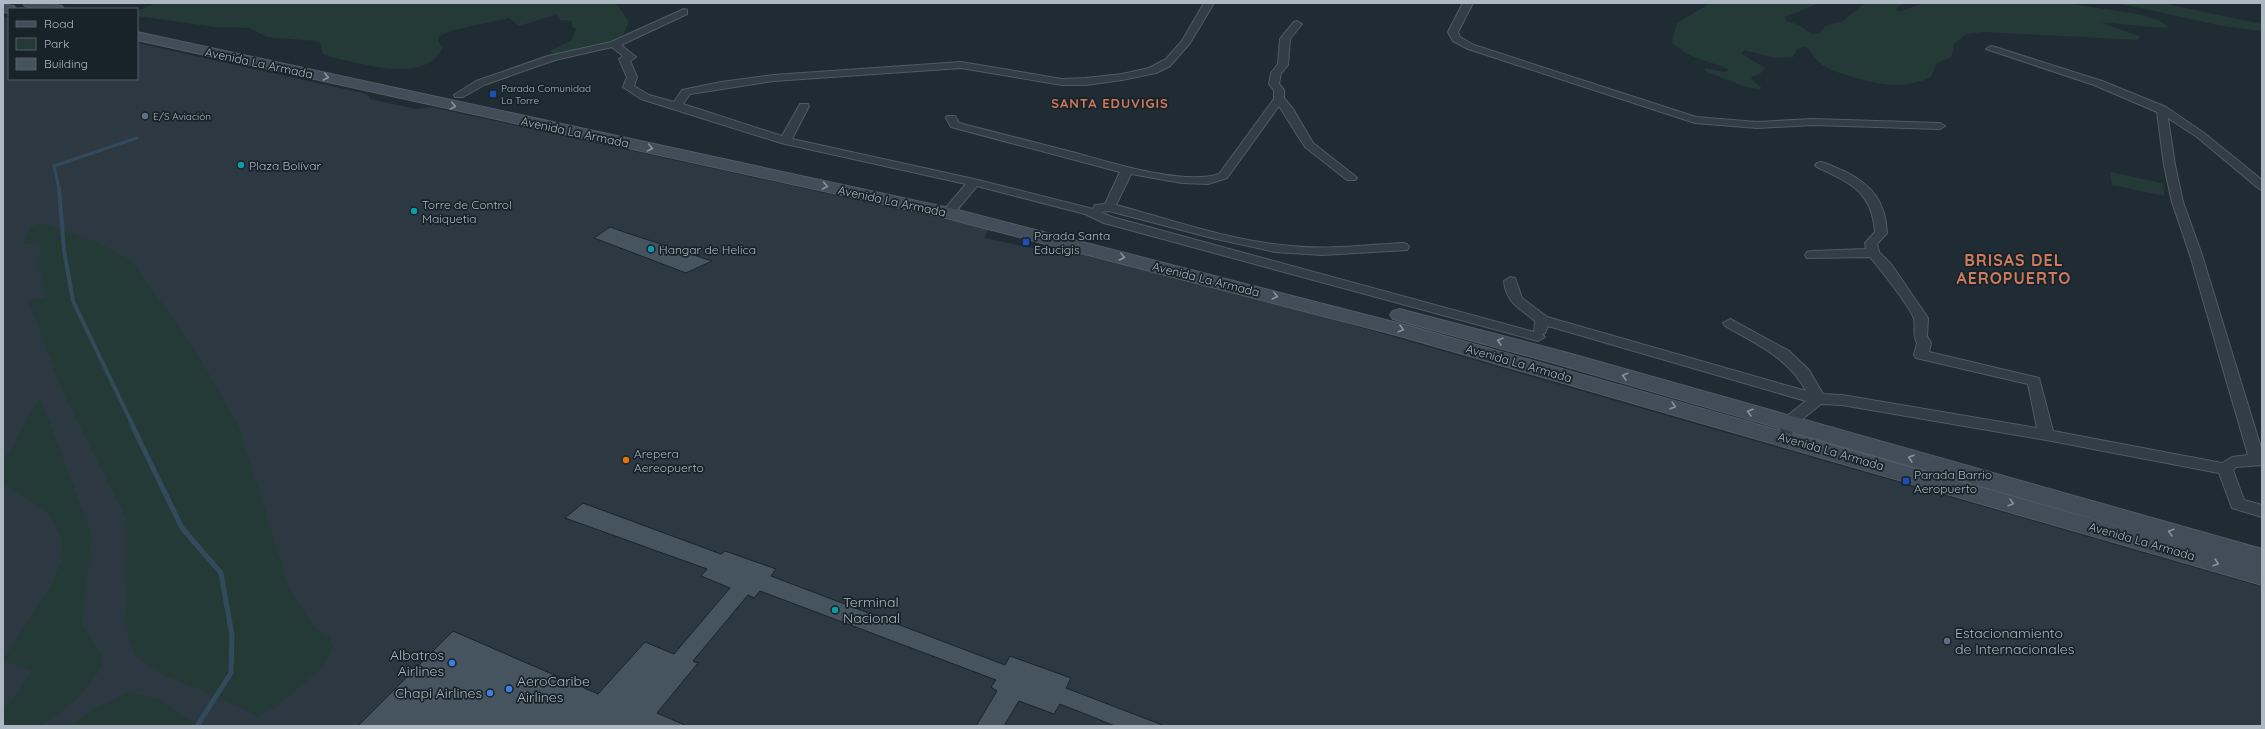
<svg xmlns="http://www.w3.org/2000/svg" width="2265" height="729" font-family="Quicksand,sans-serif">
	<rect width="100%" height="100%" fill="#1f2c34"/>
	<polygon fill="#2d3942" points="3,17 9,18 9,79 137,79 137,43 367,94 370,99 416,109 431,107 989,229 984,238 1027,247 1075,252 1276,303 2262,587 2262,726 3,726"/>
	<g fill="#243a37">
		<path d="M156,3H616L629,22L622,38L554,56L550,51L572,40L576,29L572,26V21L560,20L559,17L547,9L555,15L519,26L509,18C494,22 447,29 439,37L438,41L443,47C424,86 364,63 330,57L323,54L320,43L315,41L267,37L249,28L215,27L137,16V11Z"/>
		<path d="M1711,3H1819L1785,17L1786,21L1799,25L1812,34H1819L1825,26L1843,21L1865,3H1907L1897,7L1896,10L1901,11L1925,3H2065L2138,14L2158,20L2169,27L2161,28L2100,22L2139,36V40L1983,32L1966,34L1954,44C1953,62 1949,56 1936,64L1931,77C1904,90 1878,85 1850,76C1840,73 1830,70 1821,64C1814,59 1810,49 1805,47L1797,49L1793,57L1775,58L1744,50L1742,54L1765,68L1760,74L1751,77L1752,80L1762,88L1760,89C1741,88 1724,77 1706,72L1704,68L1725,72L1729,70C1710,60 1687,59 1672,42L1677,23Z"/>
		<polygon points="2117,3 2162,3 2262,24 2262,31 2222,26"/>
		<polygon points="2110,172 2162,183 2165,196 2112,185"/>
		<polygon points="42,223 94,241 131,260 193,347 238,424 289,587 312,625 329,636 333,647 324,666 276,707 258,717 204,691 160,674 135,655 129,640 126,618 127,520 62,391 28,299 46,298 38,261 41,246 38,242 23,245 30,227"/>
		<path d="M40,397L92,535L82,624L100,652L103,664C90,688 65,714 40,725C31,729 13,726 3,726V709L19,692L32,671L3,660L50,587L63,557L60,534L47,511L3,484V456L8,454Z"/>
		<polygon points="128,692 158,698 184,716 205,726 69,726 92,710"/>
	</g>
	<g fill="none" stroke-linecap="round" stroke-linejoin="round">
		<polyline stroke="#334a5c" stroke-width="3" points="59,189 54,166 137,138"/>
		<polyline stroke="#334a5c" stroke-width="4" points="59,188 64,250 73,301 134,428"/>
		<polyline stroke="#334a5c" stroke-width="5" points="133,427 182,528 221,573 232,635 231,673 197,726"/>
	</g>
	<g fill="#45545e" stroke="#1a242c">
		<polygon points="610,227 627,233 712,261 686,273 594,238"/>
		<polygon points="583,503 721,554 725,551 776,569 771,576 1005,665 1010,656 1071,678 1066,688 1165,726 1115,726 1060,704 1054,714 1019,701 1004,726 976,726 997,691 991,687 996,680 760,591 754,598 748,595 693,661 698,663 657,713 687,726 358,726 453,631 598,694 645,642 674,654 730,588 701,576 707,569 565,518"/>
	</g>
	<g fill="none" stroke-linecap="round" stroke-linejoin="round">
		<g stroke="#505b63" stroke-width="2">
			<g id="minor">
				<path d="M1204,3H1214L1190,43L1170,66L1156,73L1122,80L1086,85H1062L961,68L774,81L690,94L683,104L782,136L800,104H808L809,106L792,139L974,179L1093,209L1095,205L1105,204L1120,172L951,127L946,118L947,116H955L959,123C997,133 1034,142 1072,152C1110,162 1182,186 1219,174L1274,99V90L1269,84L1271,73L1278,64L1280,39L1294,22L1297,21L1302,24L1290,39L1288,65L1281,73L1279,84L1284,90V98L1293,109L1313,143L1355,176L1357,178L1355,180H1347L1305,147L1279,106L1227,178L1208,184L1182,183L1131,174L1116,205C1173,220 1231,241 1291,246C1328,250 1366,245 1403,243L1407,244L1409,247L1407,250L1322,255L1275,252L1212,238L1109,211L1100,212L1112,217L1534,332L1535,321C1520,308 1506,303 1504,281L1510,277L1515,278L1522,298L1547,317L1806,391C1789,358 1756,344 1725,326L1723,323L1730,319L1789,351L1809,370L1823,394L1842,395L2037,428L2028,384L1916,358L1914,355L1917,343C1912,334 1916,328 1914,319C1912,309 1878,266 1870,257L1807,258L1805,255L1807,252L1811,251L1866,249L1865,243L1875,232C1872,191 1850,183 1817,167L1815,165L1817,163L1821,162C1829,164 1836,168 1844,171C1873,186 1885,201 1887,233L1877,244L1879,252L1891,264L1928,318L1927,336L1931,343L1929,352L2039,378L2053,431L2222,463L2232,457L2248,455L2190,255L2172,202L2164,165L2157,112L2094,85L1986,49L1991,46L1995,47L2102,81L2166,107L2204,133L2262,180V190L2258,188L2197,137L2168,118L2175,165L2183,202L2202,255L2262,451V465L2236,467L2233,470L2244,500L2262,505V517L2232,508L2219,473L2046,440L1842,405L1821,404L1795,425L1790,442H1780L1778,438L1783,419L1806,401L1548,326L1545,333L1542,334L1545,337L1538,341L1104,223L1085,214L977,186L952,216H944L942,213L944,210L966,184L781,143L641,99L623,87L627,77L619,59L623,56L612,47L555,60L484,85L463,97H455L454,95L476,81L548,56L611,42L684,9L687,10V14L621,45L636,57L630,61L637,77L634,86L649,95L674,102L682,90L721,82L774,75L961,62L1062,79L1086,78L1122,74L1149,68L1166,59L1182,41Z"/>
				<polygon points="1463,3 1473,3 1458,32 1460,37 1474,45 1696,117 1757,122 1813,119 1940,123 1945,126 1940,129 1813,125 1757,128 1695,123 1468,49 1453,41 1448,32"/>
			</g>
		</g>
		<g stroke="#505b63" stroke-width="2">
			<g id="secondary">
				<polygon points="23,3 48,3 62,6 64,9 39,9 25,6"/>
				<polygon points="3,4 14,6 16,9 9,9 9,13 3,12"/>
				<polygon points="137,32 954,209 1413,327 2181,544 1554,363 1393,319 1390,315 1393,311 1400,309 1407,311 1568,353 2262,549 2262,585 1400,336 946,218 137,40"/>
			</g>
		</g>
		<use href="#minor" fill="#323d45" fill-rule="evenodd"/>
		<use href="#secondary" fill="#414d58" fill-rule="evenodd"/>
	</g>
	<defs><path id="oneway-chevron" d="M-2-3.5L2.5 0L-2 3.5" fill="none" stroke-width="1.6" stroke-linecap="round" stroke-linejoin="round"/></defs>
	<g stroke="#87939d">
		<use href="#oneway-chevron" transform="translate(326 77) rotate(12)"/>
		<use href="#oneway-chevron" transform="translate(453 106) rotate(13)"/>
		<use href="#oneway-chevron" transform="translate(650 148) rotate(12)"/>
		<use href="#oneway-chevron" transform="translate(825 186) rotate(12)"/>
		<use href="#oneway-chevron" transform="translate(1122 257) rotate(14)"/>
		<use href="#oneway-chevron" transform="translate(1275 296) rotate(14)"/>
		<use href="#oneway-chevron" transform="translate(1401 329) rotate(15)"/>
		<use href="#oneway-chevron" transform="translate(1500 341) rotate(-165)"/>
		<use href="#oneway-chevron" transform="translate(1625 376) rotate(-164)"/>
		<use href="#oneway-chevron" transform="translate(1673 406) rotate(16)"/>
		<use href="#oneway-chevron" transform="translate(1750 412) rotate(-164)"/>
		<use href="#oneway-chevron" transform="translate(1911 458) rotate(-164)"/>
		<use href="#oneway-chevron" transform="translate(2011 503) rotate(16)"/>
		<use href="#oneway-chevron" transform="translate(2171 532) rotate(-164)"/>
		<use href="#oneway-chevron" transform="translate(2216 563) rotate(16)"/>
	</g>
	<g fill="#1a4fb4" stroke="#182229" stroke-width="1.5">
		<rect x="489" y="90" width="8" height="8" rx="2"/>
		<rect x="1022" y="238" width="8" height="8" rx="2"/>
		<rect x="1902" y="477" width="8" height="8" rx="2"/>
	</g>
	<g fill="#5c6f8a" stroke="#182229" stroke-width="1.5">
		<circle cx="145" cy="116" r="4"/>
		<circle cx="1947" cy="641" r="4"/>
	</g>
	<g fill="#0f9aa8" stroke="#182229" stroke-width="1.5">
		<circle cx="241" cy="165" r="4"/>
		<circle cx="414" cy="211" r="4"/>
		<circle cx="651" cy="249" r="4"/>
		<circle cx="835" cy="610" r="4"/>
	</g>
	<circle fill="#e8710a" stroke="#182229" stroke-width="1.5" cx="626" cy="460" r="4"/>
	<g fill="#3f7fe0" stroke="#182229" stroke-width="1.5">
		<circle cx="452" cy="663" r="4"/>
		<circle cx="509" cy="689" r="4"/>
		<circle cx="490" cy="693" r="4"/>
	</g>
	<g text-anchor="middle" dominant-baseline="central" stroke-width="3.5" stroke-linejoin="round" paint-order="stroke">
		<g font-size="10" fill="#acb8c2" stroke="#182229" text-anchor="start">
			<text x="501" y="88">Parada Comunidad<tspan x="501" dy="12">La Torre</tspan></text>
			<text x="153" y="116">E/S Aviación</text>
		</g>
		<g font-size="12" fill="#acb8c2" stroke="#182229">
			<text transform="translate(259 63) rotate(12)">Avenida La Armada</text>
			<text transform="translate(575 132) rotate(12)">Avenida La Armada</text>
			<text transform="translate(892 201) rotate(12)">Avenida La Armada</text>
			<text transform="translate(1206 279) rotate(14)">Avenida La Armada</text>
			<text transform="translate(1519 363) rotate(16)">Avenida La Armada</text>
			<text transform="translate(1831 451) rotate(16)">Avenida La Armada</text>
			<text transform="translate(2142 541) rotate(16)">Avenida La Armada</text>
		</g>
		<g font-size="12" fill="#acb8c2" stroke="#182229" text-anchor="start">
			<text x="249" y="165">Plaza Bolívar</text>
			<text x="422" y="204">Torre de Control<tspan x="422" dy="14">Maiquetia</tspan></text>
			<text x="1034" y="235">Parada Santa<tspan x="1034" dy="14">Educigis</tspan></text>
			<text x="659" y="249">Hangar de Helica</text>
			<text x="634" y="453">Arepera<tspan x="634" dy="14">Aereopuerto</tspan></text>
			<text x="1914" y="474">Parada Barrio<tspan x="1914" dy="14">Aeropuerto</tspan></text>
		</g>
		<g font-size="13" font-weight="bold" letter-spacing="1" fill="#cf7a5b" stroke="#182229">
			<text x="1110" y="103">SANTA EDUVIGIS</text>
		</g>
		<g font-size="14" fill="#acb8c2" stroke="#182229" text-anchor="start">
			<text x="843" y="602">Terminal<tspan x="843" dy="16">Nacional</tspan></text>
			<text x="1955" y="633">Estacionamiento<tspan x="1955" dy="16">de Internacionales</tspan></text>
			<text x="444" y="655" text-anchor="end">Albatros<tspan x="444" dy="16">Airlines</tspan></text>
			<text x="517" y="681">AeroCaribe<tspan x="517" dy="16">Airlines</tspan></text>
			<text x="482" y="693" text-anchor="end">Chapi Airlines</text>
		</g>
		<g font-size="16" font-weight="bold" letter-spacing="1" fill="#cf7a5b" stroke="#182229">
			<text x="2014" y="260">BRISAS DEL<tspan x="2014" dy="18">AEROPUERTO</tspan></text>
		</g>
	</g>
	<rect width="2265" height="729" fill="none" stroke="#acb8c2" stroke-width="8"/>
	<rect x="8" y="8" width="130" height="72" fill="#182229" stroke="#535e66"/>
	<rect x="16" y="21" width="20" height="6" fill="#414d58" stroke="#535e66"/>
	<text x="44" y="28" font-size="12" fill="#acb8c2">Road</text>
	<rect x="16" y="38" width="20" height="12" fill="#243a37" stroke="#535e66"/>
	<text x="44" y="48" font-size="12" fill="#acb8c2">Park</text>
	<rect x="16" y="58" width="20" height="12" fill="#45545e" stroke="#535e66"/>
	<text x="44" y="68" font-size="12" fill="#acb8c2">Building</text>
</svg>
